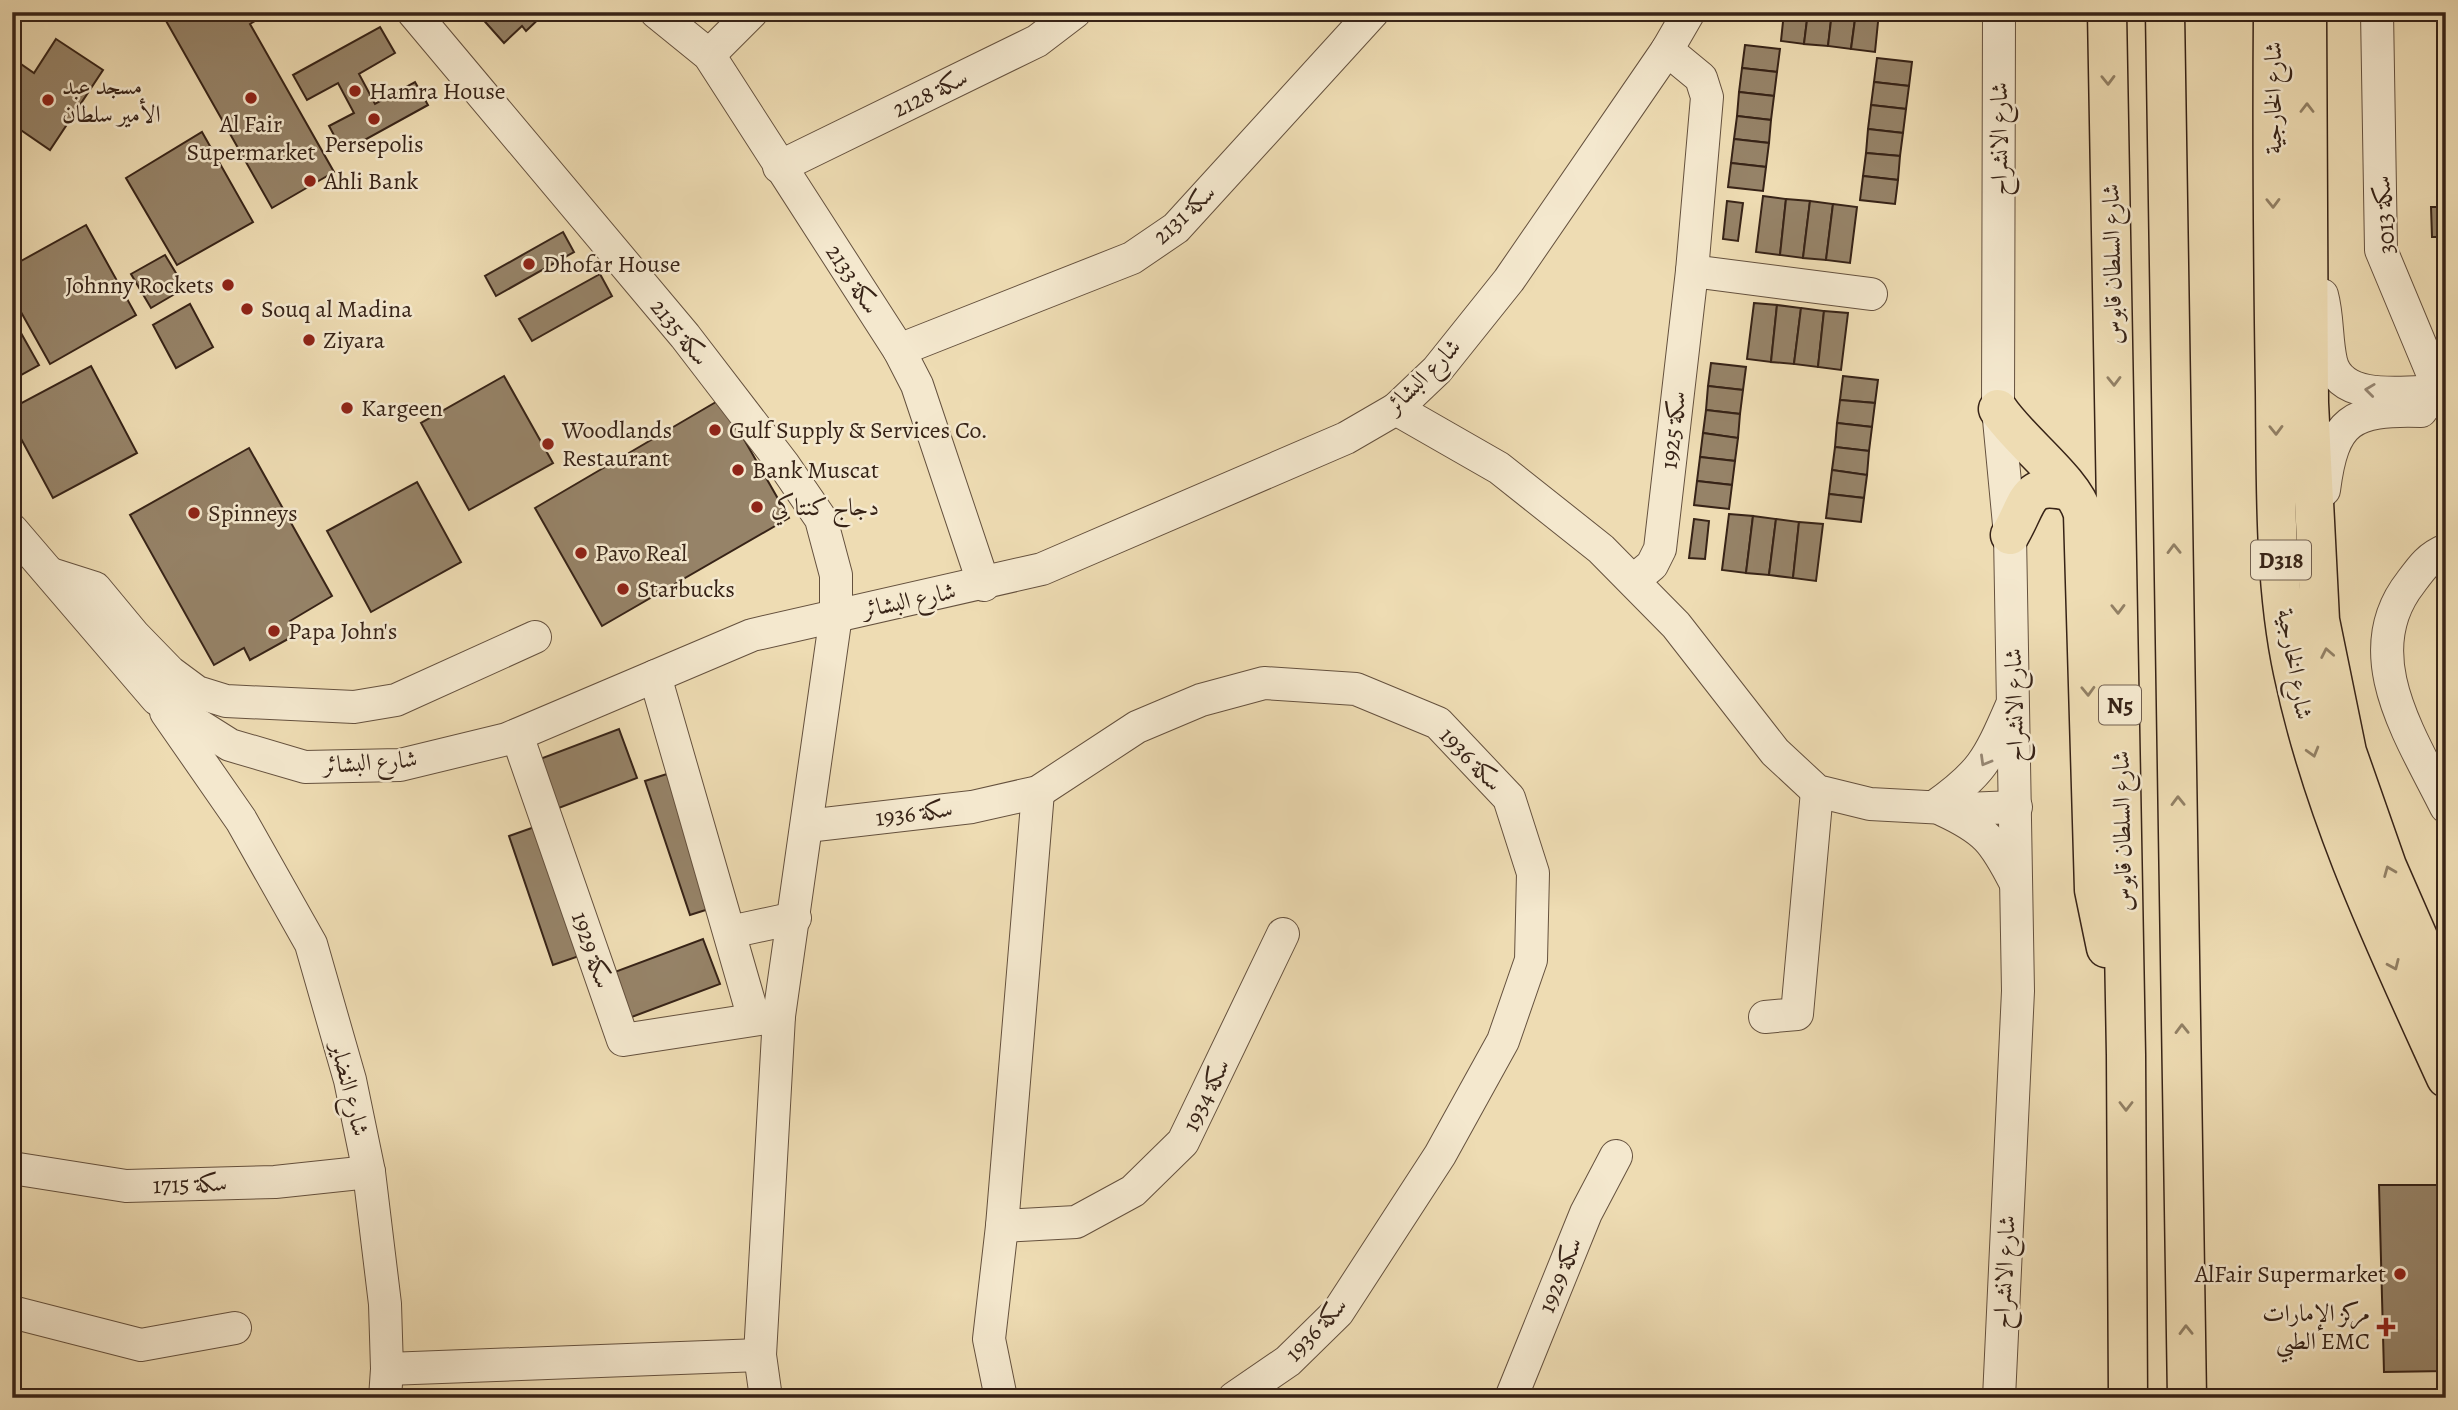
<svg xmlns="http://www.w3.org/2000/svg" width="2458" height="1410" viewBox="0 0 2458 1410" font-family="Alegreya,Amiri,serif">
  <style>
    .building { fill: #968368; stroke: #372317; stroke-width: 2 }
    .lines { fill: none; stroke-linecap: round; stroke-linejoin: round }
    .minor-casing { stroke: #65513e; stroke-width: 34 }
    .major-casing { stroke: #372317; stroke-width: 41 }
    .highway-casing { stroke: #372317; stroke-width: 41 }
    .minor { stroke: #f4e8ce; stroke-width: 32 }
    .major { stroke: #eedcb3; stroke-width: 38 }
    .highway { stroke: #eedcb3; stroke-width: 38 }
    .oneway { stroke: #928065 }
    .oneway2 { stroke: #968672 }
    .poi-dot { fill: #8f2418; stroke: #f4e8ce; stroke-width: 2.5 }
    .labels { text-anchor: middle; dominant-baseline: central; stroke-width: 5; stroke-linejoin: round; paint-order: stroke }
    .shield { fill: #f4e8ce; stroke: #705e4e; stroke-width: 2 }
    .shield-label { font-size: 23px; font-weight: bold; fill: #372317 }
    .poi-label { font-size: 24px; fill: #372317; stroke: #f4e8ce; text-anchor: start }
    .street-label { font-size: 24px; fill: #372317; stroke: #f4e8ce }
  </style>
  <rect width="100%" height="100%" fill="#eedcb3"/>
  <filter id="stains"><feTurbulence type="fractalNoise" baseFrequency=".00286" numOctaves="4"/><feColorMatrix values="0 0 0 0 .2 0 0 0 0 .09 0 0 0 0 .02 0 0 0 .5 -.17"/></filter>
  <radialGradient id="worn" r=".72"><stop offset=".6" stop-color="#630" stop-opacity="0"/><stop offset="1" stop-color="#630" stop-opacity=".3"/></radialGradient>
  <g class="building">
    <polygon points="161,12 270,12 250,24 334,172 272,208"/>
    <polygon points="467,12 482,12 473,20"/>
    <polygon points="482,12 546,12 526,31 522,26 504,43 479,15"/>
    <polygon points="1784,12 1808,12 1804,44 1781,41"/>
    <polygon points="1808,12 1832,12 1828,46 1804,44"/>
    <polygon points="1832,12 1856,12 1851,49 1828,46"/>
    <polygon points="1856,12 1879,12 1875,52 1851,49"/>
    <polygon points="380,27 395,53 359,74 375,104 415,82 428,105 343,152 329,126 354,113 338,83 307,100 293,75"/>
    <polygon points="56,39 103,70 50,150 12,124 12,65 15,60 34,73"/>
    <polygon points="1745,45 1780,49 1777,72 1742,68"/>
    <polygon points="1877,58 1912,62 1909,86 1874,82"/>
    <polygon points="1742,68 1777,72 1774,96 1739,92"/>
    <polygon points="1874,82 1909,86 1906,109 1871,105"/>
    <polygon points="2438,87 2446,87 2446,117 2439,117"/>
    <polygon points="1739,92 1774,96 1771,120 1737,116"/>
    <polygon points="1871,105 1906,109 1903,133 1868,129"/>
    <polygon points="1737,116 1771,120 1769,143 1734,139"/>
    <polygon points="2441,128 2446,128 2446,158 2442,158"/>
    <polygon points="1868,129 1903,133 1900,156 1866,153"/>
    <polygon points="202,132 253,222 177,265 126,178"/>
    <polygon points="1734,139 1769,143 1766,167 1731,163"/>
    <polygon points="1866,153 1900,156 1898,180 1863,176"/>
    <polygon points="1731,163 1766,167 1763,191 1728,187"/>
    <polygon points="2441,166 2446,166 2446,196 2442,196"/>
    <polygon points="1863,176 1898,180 1895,204 1860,200"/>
    <polygon points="1763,196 1786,199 1780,255 1756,252"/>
    <polygon points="1786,199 1810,201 1803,258 1780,255"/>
    <polygon points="1727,201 1743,203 1738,241 1723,239"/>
    <polygon points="1810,201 1833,204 1826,260 1803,258"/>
    <polygon points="1833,204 1857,207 1850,263 1826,260"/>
    <polygon points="2431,207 2446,207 2446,237 2432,237"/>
    <polygon points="86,225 136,315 50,364 12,296 12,266"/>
    <polygon points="563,232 574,252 496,296 485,276"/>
    <polygon points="165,255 185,288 151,308 131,274"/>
    <polygon points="600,274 612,296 532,341 519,319"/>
    <polygon points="1754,303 1777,305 1771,362 1747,359"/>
    <polygon points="190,304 213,347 176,368 153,325"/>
    <polygon points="1777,305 1801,308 1794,364 1771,362"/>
    <polygon points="1801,308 1824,311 1818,367 1794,364"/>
    <polygon points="1824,311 1848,313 1841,370 1818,367"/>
    <polygon points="12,317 39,365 12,380"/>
    <polygon points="1711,363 1746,367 1743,390 1708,386"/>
    <polygon points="91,366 137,453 53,498 12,422 12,408"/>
    <polygon points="504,376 553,463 469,510 421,423"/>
    <polygon points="1843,376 1878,380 1875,403 1840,400"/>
    <polygon points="1708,386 1743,390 1740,414 1706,410"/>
    <polygon points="721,399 789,518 602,626 535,508"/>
    <polygon points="1840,400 1875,403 1872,427 1837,423"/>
    <polygon points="1706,410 1740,414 1738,438 1703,433"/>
    <polygon points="1837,423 1872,427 1869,451 1835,447"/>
    <polygon points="1703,433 1738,438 1735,461 1700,457"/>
    <polygon points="1835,447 1869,451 1867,475 1832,470"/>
    <polygon points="249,448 332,596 290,621 297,634 250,660 244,648 214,665 130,515"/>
    <polygon points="1700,457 1735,461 1732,485 1697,481"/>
    <polygon points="1832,470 1867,475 1864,498 1829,494"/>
    <polygon points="1697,481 1732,485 1729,509 1694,505"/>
    <polygon points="417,482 461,562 371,612 327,531"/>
    <polygon points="1829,494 1864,498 1861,522 1826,518"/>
    <polygon points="1729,514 1753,516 1746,573 1722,570"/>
    <polygon points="1753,516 1776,519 1769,575 1746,573"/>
    <polygon points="1694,519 1709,521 1705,559 1689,558"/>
    <polygon points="1776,519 1799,522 1793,578 1769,575"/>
    <polygon points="1799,522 1823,524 1816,581 1793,578"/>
    <polygon points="2446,635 2446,653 2439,638"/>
    <polygon points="619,729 637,778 551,811 532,762"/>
    <polygon points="670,773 715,907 690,915 645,781"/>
    <polygon points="543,824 588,953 553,965 509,836"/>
    <polygon points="703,939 720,984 629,1018 612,973"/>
    <polygon points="2379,1185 2446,1185 2446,1371 2384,1372"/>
  </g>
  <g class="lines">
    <defs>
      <g id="minor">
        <polyline points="413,12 685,336 784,465 821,519 836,575 836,615 779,1016 760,1355 766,1398"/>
        <polyline points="656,12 709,55 899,350 917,385 984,585"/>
        <polyline points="2377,12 2381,250 2446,406"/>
        <polyline points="709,55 752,12"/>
        <polyline points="779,167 1037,41 1075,12"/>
        <polyline points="1692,271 1871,294"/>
        <path d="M2322,295c6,22 4,44 9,66 9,42 75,31 107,30"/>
        <polyline points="899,350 1132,258 1176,228 1373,12"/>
        <polyline points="1396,409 1499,468 1601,549 1676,625 1775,752 1817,791 1870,804 1964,809 2016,807"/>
        <path d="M2324,490c9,-70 27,-81 97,-79"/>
        <polyline points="12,530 157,699 230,745 305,767 400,765 507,739 752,635 1042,569 1346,438 1396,409 1437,370 1509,280 1667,50 1689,12"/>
        <path d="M2446,550c-17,7 -24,17 -35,32 -57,72 1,156 35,225"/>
        <polyline points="51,574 95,588 134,635 170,672 197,692 226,701 354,707 396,700 535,637"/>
        <polyline points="1634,580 1652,565 1660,549 1692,271 1707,97 1701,78 1667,50"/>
        <polyline points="655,676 754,1019"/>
        <polyline points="166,712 241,820 311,944 350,1080 369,1172 385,1304 387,1369 385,1398"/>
        <polyline points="517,735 623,1040 779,1016"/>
        <path d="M1934,807c47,-33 54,-47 77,-100"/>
        <path d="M1943,810c43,20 51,31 72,72"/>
        <polyline points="807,826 972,807 1038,792 1137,727 1201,700 1264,683 1356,689 1438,723 1509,798 1533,873 1531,960 1503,1041 1440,1155 1338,1312 1288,1361 1234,1398"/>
        <polyline points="730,932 795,918"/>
        <polyline points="1765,1017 1797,1014 1817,791"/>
        <polyline points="12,1168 126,1186 275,1182 369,1172"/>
        <polyline points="1002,1226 1076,1222 1133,1191 1183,1142 1283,934"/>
        <polyline points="12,1312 141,1345 235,1328"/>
        <polyline points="387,1369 760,1355"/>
        <polyline points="1001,1398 989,1339 1002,1226 1038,792"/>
        <polyline points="1511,1398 1586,1213 1616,1156"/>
        <polyline points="1999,1398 2018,991 2010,535 1998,409 1999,12"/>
      </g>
      <g id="major">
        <path d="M2273,12c-1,127 0,254 2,380 1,90 -1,192 18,280 30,143 93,274 153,406"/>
        <polyline points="2307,12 2309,403 2320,620 2347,752 2387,866 2446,1001"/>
      </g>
      <g id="highway">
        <polyline points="2107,12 2126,1055 2128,1398"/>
        <polyline points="2165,12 2187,1398"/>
        <path d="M1998,409c21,32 76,72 85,105l11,376 12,58"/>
        <path d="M2010,535c20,-34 15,-55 61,-43"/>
      </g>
    </defs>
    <use href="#minor" class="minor-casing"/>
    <use href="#major" class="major-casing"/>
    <use href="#highway" class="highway-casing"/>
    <use href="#minor" class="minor"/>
    <use href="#major" class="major"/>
    <use href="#highway" class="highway"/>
  </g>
  <defs><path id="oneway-chevron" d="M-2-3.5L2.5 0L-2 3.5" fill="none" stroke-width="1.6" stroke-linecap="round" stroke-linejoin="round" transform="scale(1.75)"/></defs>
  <g class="oneway">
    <use href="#oneway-chevron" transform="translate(2108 80) rotate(89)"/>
    <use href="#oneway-chevron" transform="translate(2307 108) rotate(-90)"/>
    <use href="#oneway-chevron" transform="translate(2273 203) rotate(89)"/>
    <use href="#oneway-chevron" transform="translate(2114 381) rotate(89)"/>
    <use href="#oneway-chevron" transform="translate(2276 430) rotate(89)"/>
    <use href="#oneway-chevron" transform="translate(2174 549) rotate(-91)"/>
    <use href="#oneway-chevron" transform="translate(2118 609) rotate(89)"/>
    <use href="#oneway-chevron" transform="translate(2327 653) rotate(-101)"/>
    <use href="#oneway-chevron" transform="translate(2088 691) rotate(88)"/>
    <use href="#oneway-chevron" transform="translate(2313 752) rotate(74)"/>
    <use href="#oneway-chevron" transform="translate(2178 801) rotate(-91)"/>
    <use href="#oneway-chevron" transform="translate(2389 871) rotate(-112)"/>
    <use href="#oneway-chevron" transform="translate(2394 965) rotate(66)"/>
    <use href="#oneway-chevron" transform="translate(2182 1029) rotate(-91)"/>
    <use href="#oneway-chevron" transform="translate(2126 1106) rotate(90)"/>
    <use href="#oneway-chevron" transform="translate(2186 1330) rotate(-91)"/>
  </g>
  <g class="oneway2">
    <use href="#oneway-chevron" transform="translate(2370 390) rotate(-173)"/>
    <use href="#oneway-chevron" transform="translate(1985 761) rotate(120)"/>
  </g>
  <g class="poi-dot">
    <circle cx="355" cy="91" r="7"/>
    <circle cx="251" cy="98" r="7"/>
    <circle cx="48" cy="100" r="7"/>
    <circle cx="374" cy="119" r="7"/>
    <circle cx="310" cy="181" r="7"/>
    <circle cx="529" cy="264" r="7"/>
    <circle cx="228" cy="285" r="7"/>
    <circle cx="247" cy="309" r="7"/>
    <circle cx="309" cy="340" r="7"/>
    <circle cx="347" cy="408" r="7"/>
    <circle cx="715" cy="430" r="7"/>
    <circle cx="548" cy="444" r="7"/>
    <circle cx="738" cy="470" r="7"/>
    <circle cx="757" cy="507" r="7"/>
    <circle cx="194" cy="513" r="7"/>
    <circle cx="581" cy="553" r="7"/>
    <circle cx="623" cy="589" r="7"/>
    <circle cx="274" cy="631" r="7"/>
    <circle cx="2400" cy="1274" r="7"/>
    <path d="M2382.5 1316.5h7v7h7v7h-7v7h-7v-7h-7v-7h7z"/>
  </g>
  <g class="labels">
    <g class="shield">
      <rect x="2251" y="540.5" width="60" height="39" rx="5"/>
      <rect x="2099" y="685.5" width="42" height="39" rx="5"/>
    </g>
    <g class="shield-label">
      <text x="2281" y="560">D318</text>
      <text x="2120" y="705">N5</text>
    </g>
    <g class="poi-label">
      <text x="62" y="86">مسجد عبد<tspan x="62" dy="28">الأمير سلطان</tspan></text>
      <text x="369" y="91">Hamra House</text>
      <text x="251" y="124" text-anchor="middle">Al Fair<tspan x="251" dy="28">Supermarket</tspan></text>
      <text x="374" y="144" text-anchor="middle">Persepolis</text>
      <text x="324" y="181">Ahli Bank</text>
      <text x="543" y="264">Dhofar House</text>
      <text x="214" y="285" text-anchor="end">Johnny Rockets</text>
      <text x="261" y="309">Souq al Madina</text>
      <text x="323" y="340">Ziyara</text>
      <text x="361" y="408">Kargeen</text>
      <text x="562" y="430">Woodlands<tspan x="562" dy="28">Restaurant</tspan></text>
      <text x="729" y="430">Gulf Supply &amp; Services Co.</text>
      <text x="752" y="470">Bank Muscat</text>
      <text x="771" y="507">دجاج كنتاكي</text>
      <text x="208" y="513">Spinneys</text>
      <text x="595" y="553">Pavo Real</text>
      <text x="637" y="589">Starbucks</text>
      <text x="288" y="631">Papa John's</text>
      <text x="2386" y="1274" text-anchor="end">AlFair Supermarket</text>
      <text x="2370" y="1313" text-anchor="end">مركز الإمارات<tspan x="2370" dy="28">الطبي EMC</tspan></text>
    </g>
    <g class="street-label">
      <text transform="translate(930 93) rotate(-26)">سكة 2128</text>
      <text transform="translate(2273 98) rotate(-90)">شارع الخارجية</text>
      <text transform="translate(1999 139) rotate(-90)">شارع الانشراح</text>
      <text transform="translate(1184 214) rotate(-43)">سكة 2131</text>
      <text transform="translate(2384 215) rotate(-94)">سكة 3013</text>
      <text transform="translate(2112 264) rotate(-91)">شارع السلطان قابوس</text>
      <text transform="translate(853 279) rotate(57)">سكة 2133</text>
      <text transform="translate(680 332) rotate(51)">سكة 2135</text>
      <text transform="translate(1423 376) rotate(-45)">شارع البشائر</text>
      <text transform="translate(1673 430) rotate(-83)">سكة 1925</text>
      <text transform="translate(909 600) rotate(-12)">شارع البشائر</text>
      <text transform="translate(2295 664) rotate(80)">شارع الخارجية</text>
      <text transform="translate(2014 705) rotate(-91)">شارع الانشراح</text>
      <text transform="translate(1471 759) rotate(46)">سكة 1936</text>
      <text transform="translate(370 762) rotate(-4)">شارع البشائر</text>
      <text transform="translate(914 813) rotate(-7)">سكة 1936</text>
      <text transform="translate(2122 831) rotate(-91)">شارع السلطان قابوس</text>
      <text transform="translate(592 950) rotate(71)">سكة 1929</text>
      <text transform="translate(350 1089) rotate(76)">شارع النضاير</text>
      <text transform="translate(1206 1095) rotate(-64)">سكة 1934</text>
      <text transform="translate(190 1184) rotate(-2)">سكة 1715</text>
      <text transform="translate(2004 1272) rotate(-87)">شارع الانشراح</text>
      <text transform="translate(1560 1275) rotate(-68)">سكة 1929</text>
      <text transform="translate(1316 1329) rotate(-47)">سكة 1936</text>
    </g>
  </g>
  <rect width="2458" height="1410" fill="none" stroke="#eedcb3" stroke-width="42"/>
  <rect x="14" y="14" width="2430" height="1382" fill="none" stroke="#372317" stroke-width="3.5"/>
  <rect x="21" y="21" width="2416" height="1368" fill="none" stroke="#372317" stroke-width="2"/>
  <rect width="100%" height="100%" filter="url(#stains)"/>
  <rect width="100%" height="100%" fill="url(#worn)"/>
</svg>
